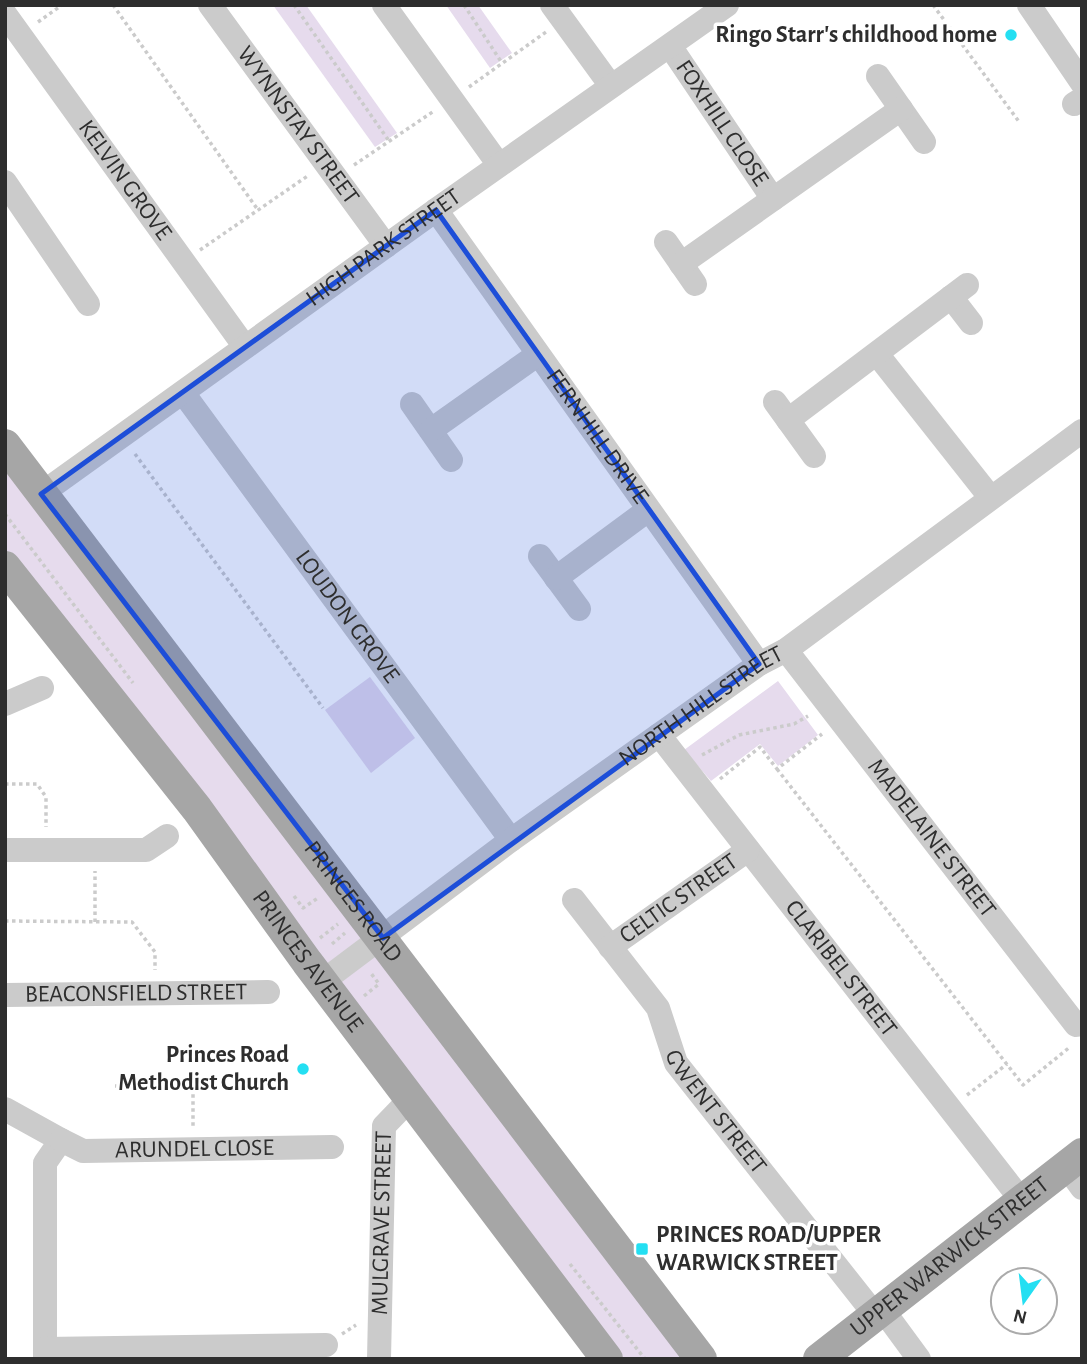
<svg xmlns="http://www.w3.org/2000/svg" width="1087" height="1364" viewBox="0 0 1087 1364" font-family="'Alegreya Sans',sans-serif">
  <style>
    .green { fill: #e6dbed }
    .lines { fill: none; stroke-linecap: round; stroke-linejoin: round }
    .path { stroke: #cbcbcb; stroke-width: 3.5; stroke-dasharray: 3.5 3.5; stroke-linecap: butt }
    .minor { stroke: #cbcbcb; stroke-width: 24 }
    .major { stroke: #a6a6a6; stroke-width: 32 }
    .marked { fill: #1d4ed8; fill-opacity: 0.2; stroke: #1d4ed8; stroke-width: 5; stroke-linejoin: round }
    .poi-dot { fill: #24dff2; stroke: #fff; stroke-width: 2.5 }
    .labels { text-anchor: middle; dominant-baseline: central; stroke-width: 7; stroke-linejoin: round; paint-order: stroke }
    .poi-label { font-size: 24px; font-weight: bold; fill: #2e2e2e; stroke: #fff; text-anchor: end }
    .street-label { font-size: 24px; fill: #2e2e2e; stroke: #fff }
  </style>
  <rect width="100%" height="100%" fill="#fff"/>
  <g class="green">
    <polygon points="273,5 306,5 397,133 375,147"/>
    <polygon points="446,5 478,5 512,53 490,68"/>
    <polygon points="5,445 701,1359 607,1359 5,567"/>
    <polygon points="370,677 415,738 371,773 325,710"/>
    <polygon points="778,681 818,735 778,766 760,744 711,781 684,750"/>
  </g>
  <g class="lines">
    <g class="path">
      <polyline points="113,5 258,210"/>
      <polyline points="294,5 389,141"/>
      <polyline points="464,5 502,63"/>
      <polyline points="933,5 1020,123"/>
      <polyline points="38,22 62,5"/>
      <polyline points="469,87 546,32"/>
      <polyline points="354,165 434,111"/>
      <polyline points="200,250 309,175"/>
      <polyline points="135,454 323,708"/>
      <polyline points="5,514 133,683"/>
      <polyline points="702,755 739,735 794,724 808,716"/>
      <polyline points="777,769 1023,1085 1070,1047"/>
      <polyline points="720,779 760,747 777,769 822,734"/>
      <polyline points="5,784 37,784 46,797 46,827"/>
      <polyline points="294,896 303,908 318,898"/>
      <polyline points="5,921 132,922 155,952 155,970"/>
      <polyline points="95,922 95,871"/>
      <polyline points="320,938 338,924"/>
      <polyline points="332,944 345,933"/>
      <polyline points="364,996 379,984 370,972"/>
      <polyline points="115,1086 188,1085 193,1091 193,1128"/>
      <polyline points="967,1095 1007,1064"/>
      <polyline points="570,1264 645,1359"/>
      <polyline points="342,1334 356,1325"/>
    </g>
    <g class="minor">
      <path id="s1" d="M210,5l176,241"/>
      <polyline points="384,5 499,165"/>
      <polyline points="552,5 611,86"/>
      <polyline points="1029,5 1082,83"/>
      <path id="s2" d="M5,14l240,333"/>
      <path id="s3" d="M670,46l103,153"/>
      <polyline points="878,76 924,142"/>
      <polyline points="1074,104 1082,99"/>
      <polyline points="5,182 88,304"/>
      <path id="s4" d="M436,210l323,454"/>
      <polyline points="666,242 695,284"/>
      <polyline points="681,264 901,109"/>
      <polyline points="951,297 971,323"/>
      <polyline points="877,354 990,497"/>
      <path id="s5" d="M184,394l327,446"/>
      <polyline points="775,402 814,456"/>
      <polyline points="412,404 451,460"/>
      <polyline points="788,420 967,285"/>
      <polyline points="431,430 537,355"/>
      <path id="s6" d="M41,494l395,-284 291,-205"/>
      <polyline points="540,556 579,609"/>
      <polyline points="556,578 648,510"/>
      <path id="s7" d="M786,650l290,375"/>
      <polyline points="5,704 42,688"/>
      <path id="s8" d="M659,735l363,466"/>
      <polyline points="5,850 146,850 167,836"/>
      <path id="s9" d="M574,900l84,108 18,55 200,253"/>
      <path id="s10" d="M610,947l138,-97"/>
      <path id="s11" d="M322,982l189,-142 248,-176 27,-14 296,-219"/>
      <path id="s12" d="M5,995l263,-3"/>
      <polyline points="5,1109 61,1140 45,1163 45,1359"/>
      <path id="s13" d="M61,1140l22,11 249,-4"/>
      <polyline points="1066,1166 1082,1188"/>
      <polyline points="883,1310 919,1359"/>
      <polyline points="45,1349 326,1345"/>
      <path id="s14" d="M379,1359l5,-233 27,-28"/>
    </g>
    <g class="major">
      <path id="s15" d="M5,445l696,914"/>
      <path id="s16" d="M5,567l192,242 110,153 300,397"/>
      <path id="s17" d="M819,1359l263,-205"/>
    </g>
  </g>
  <path class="marked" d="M436,210l323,454 -376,274 -342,-444z"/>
  <g class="poi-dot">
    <circle cx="1011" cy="35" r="7"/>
    <circle cx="303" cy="1069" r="7"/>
    <rect x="635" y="1242" width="14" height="14" rx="3.5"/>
  </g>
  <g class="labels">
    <g class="poi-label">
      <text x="997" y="35">Ringo Starr's childhood home</text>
      <text x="289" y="1055">Princes Road<tspan x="289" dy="28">Methodist Church</tspan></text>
      <text x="656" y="1235" text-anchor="start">PRINCES ROAD/UPPER<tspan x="656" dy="28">WARWICK STREET</tspan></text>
    </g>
    <g class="street-label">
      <text stroke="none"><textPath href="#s3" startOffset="93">FOXHILL CLOSE</textPath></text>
      <text stroke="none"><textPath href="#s1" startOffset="149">WYNNSTAY STREET</textPath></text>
      <text stroke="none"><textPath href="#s2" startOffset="205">KELVIN GROVE</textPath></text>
      <text stroke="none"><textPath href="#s6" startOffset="422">HIGH PARK STREET</textPath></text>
      <text stroke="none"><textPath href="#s4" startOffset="278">FERNHILL DRIVE</textPath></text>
      <text stroke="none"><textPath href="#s5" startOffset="276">LOUDON GROVE</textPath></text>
      <text stroke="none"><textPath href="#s11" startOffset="469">NORTH HILL STREET</textPath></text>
      <text stroke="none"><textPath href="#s7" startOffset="238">MADELAINE STREET</textPath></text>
      <text stroke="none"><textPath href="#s10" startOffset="84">CELTIC STREET</textPath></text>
      <text stroke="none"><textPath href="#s15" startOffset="574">PRINCES ROAD</textPath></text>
      <text stroke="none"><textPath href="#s16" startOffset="497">PRINCES AVENUE</textPath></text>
      <text stroke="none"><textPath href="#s8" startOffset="296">CLARIBEL STREET</textPath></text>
      <text stroke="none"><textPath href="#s12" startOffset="131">BEACONSFIELD STREET</textPath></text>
      <text stroke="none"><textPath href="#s9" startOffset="257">GWENT STREET</textPath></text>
      <text stroke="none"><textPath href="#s13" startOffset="136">ARUNDEL CLOSE</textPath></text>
      <text stroke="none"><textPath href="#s14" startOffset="136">MULGRAVE STREET</textPath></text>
      <text stroke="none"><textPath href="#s17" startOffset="166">UPPER WARWICK STREET</textPath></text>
    </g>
  </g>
  <rect width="1087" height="1364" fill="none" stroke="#2e2e2e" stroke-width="14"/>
  <g transform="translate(1024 1301) rotate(194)"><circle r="33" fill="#ffffff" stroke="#ababab" stroke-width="2"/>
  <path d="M0-5L12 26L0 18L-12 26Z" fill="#24dff2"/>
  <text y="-10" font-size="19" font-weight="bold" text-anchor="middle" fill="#2e2e2e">N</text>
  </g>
</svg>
